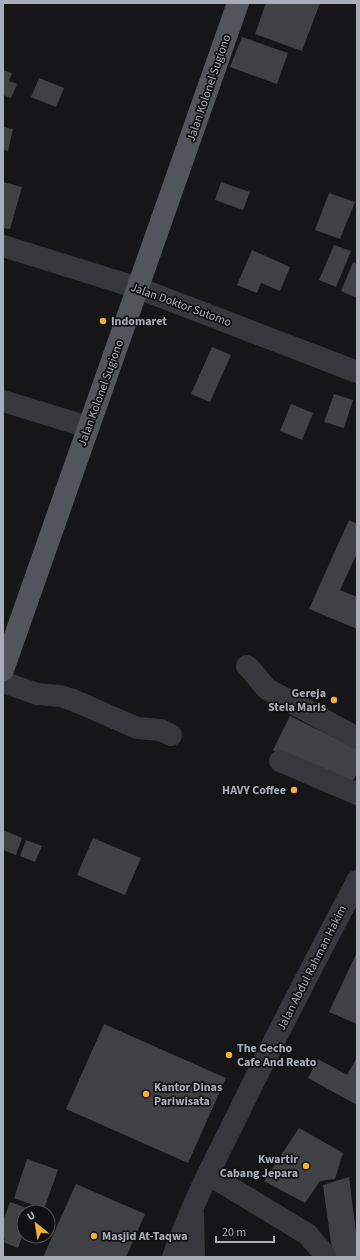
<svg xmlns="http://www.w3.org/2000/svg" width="360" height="1260" viewBox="0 0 360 1260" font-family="'Source Sans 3',sans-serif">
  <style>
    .building { fill: #404145 }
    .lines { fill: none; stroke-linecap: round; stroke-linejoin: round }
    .minor { stroke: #37383d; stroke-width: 22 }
    .major { stroke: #53555c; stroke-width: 22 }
    .poi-dot { fill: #f2b134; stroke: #111113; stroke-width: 1.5 }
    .labels { text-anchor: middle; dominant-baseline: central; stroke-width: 3.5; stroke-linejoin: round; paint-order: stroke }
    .street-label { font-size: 12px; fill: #a8adb8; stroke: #111113 }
    .poi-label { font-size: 12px; font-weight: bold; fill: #a8adb8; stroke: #111113; text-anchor: start }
  </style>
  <rect width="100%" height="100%" fill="#161618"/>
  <g class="building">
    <polygon points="266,3 320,3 302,51 255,34"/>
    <polygon points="242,37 288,53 277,84 230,67"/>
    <polygon points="3,70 12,73 9,81 17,84 11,98 3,95"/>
    <polygon points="39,78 64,88 56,107 31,97"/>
    <polygon points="3,127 13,129 8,151 3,150"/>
    <polygon points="3,182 22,187 10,229 3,228"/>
    <polygon points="221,182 250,192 243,210 215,200"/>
    <polygon points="329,193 355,202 340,239 315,230"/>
    <polygon points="334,245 351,251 336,287 319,280"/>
    <polygon points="252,250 290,267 280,291 261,283 257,293 237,285"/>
    <polygon points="353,262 357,264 357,298 341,291"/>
    <polygon points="212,347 231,355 210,402 191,394"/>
    <polygon points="334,394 353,400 344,428 324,422"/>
    <polygon points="291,404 313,413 302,440 280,431"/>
    <polygon points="349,520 357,524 357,553 340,590 357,597 357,629 309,609"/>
    <polygon points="290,716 357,749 357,773 350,787 273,750"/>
    <polygon points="3,830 22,838 16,855 3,850"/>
    <polygon points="93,838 141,858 125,895 77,875"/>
    <polygon points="26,840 42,846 35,862 20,856"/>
    <polygon points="357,952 357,1024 329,1012"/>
    <polygon points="104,1024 226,1078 188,1163 66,1109"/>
    <polygon points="318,1059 347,1075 356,1059 357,1060 357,1105 308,1078"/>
    <polygon points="299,1128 343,1153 335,1179 320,1181 305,1203 264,1181"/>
    <polygon points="27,1159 58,1170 44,1209 14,1198"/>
    <polygon points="349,1177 357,1241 357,1257 333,1257 323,1185"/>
    <polygon points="76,1184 145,1214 126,1257 43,1257"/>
    <polygon points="10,1202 38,1212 24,1212 24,1234 23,1234 18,1248 3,1242 5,1238 3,1238 3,1221"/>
  </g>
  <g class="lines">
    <g class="minor">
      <polyline points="3,246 138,288 357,372"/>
      <polyline points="3,401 88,427"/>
      <path d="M247,666c8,7 13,16 20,23l90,49"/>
      <polyline points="3,682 37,694 60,696 73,700 137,728 161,730 171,735"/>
      <polyline points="280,761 357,794"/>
      <polyline points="208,1174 307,1234 321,1250 325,1257"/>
      <polyline points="193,1214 194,1257"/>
      <path d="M173,1257c17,-49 41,-95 64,-141 38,-79 79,-157 120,-235"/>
    </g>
    <polyline class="major" points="3,670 238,3"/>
  </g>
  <g class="poi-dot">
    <circle cx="103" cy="321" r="4"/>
    <circle cx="334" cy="700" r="4"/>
    <circle cx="294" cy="790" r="4"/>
    <circle cx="229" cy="1055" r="4"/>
    <circle cx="146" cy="1094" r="4"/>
    <circle cx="306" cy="1166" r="4"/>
    <circle cx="94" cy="1236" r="4"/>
  </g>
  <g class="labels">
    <g class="street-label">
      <text transform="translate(209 88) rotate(-71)">Jalan Kolonel Sugiono</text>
      <text transform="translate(181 305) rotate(20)">Jalan Doktor Sutomo</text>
      <text transform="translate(101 393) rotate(-70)">Jalan Kolonel Sugiono</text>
      <text transform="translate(312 968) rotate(-63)">Jalan Abdul Rahman Hakim</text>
    </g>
    <g class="poi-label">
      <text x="111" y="321">Indomaret</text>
      <text x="326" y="693" text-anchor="end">Gereja<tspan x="326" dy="14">Stela Maris</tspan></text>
      <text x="286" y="790" text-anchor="end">HAVY Coffee</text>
      <text x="237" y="1048">The Gecho<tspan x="237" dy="14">Cafe And Reato</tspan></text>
      <text x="154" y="1087">Kantor Dinas<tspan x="154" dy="14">Pariwisata</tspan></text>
      <text x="298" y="1159" text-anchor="end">Kwartir<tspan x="298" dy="14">Cabang Jepara</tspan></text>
      <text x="102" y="1236">Masjid At-Taqwa</text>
    </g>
  </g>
  <rect width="360" height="1260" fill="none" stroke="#a8adb8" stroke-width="8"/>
  <g transform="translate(36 1224) rotate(330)"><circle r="19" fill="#111113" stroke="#4d4f55"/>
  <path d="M0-3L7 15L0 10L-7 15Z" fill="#f2b134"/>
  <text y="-6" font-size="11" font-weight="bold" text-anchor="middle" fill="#a8adb8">U</text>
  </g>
  <path d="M216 1236v6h58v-6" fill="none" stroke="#a8adb8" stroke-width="2"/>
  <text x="222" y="1236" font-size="12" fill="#a8adb8" stroke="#111113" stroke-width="3" paint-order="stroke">20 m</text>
</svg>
